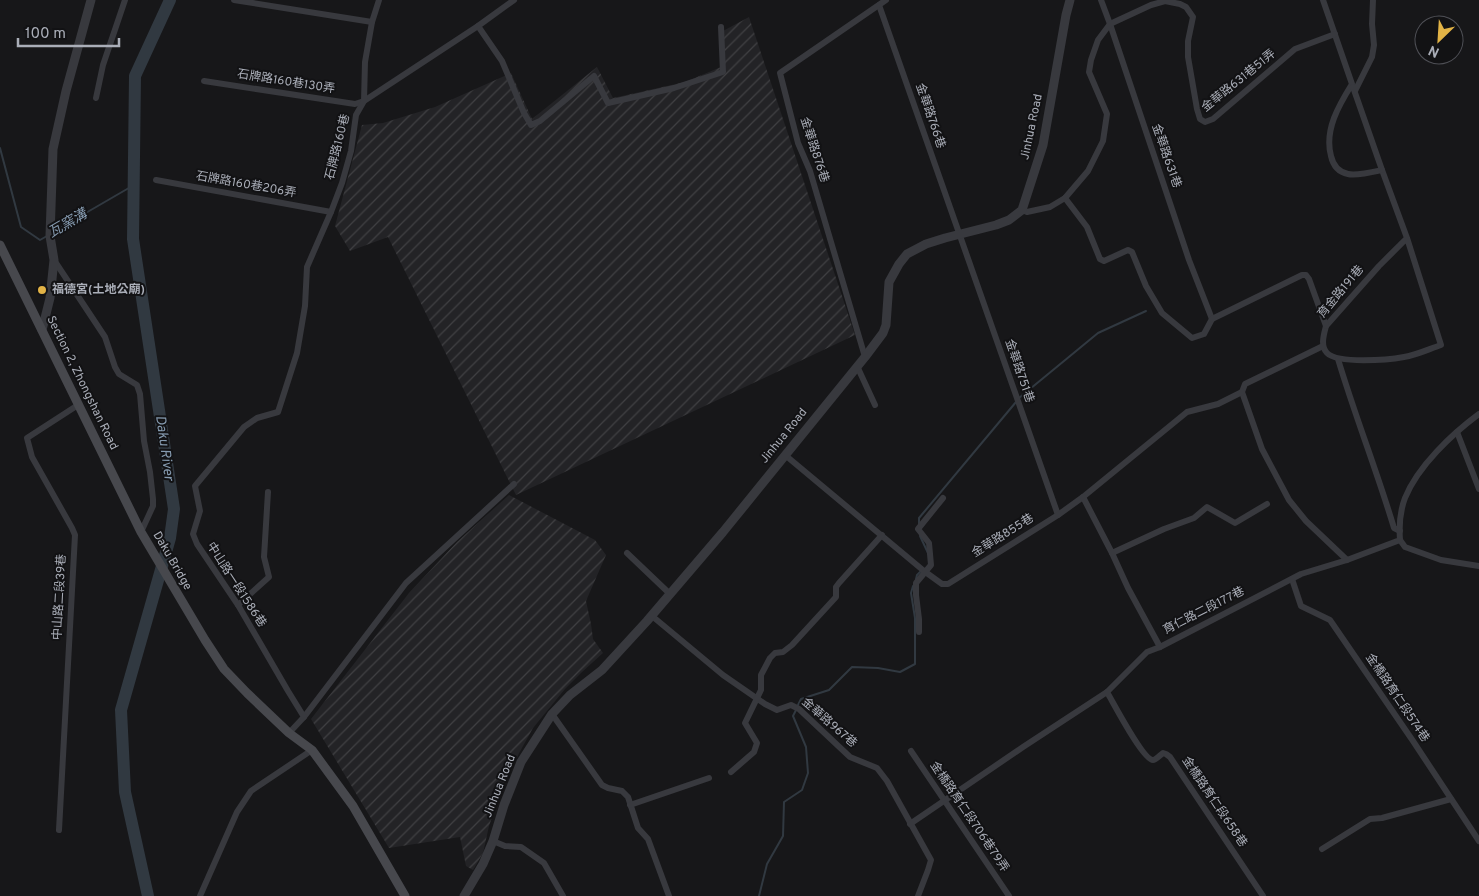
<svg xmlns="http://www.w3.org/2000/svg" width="1479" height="896" viewBox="0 0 1479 896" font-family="Overpass,'Noto Sans TC',sans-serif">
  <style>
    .industrial { fill: url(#industrial-furrows) }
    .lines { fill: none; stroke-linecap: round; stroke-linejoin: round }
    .stream { stroke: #313941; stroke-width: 2 }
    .river { stroke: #313941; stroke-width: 12 }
    .minor { stroke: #38393e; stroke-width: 6 }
    .tertiary { stroke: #38393e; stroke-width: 9 }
    .secondary { stroke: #47484d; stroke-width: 9 }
    .poi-dot { fill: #e2b346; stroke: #121214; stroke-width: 2 }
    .labels { text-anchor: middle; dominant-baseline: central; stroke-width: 4; stroke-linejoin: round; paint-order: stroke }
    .street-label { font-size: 12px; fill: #aaaeb8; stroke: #121214 }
    .poi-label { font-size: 12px; font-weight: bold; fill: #aaaeb8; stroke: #121214; text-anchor: start }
    .water-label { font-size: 14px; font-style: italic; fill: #859aaf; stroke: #121214 }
  </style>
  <defs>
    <pattern id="industrial-furrows" width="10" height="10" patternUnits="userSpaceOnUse" patternTransform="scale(1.25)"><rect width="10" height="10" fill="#232326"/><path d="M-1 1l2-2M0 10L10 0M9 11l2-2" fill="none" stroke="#404043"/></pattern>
  </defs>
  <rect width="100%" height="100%" fill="#171719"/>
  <g class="industrial">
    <polygon points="749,17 855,335 516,495 388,237 350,251 335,226 362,125 383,123 435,107 511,73 532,119 597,67 613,98 685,82 721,67 723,31"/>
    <polygon points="509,495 595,540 606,555 586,601 591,624 593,639 603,653 582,672 565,689 533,728 507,775 489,826 483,853 473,870 466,866 460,837 389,848 311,719 409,593 457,542"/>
  </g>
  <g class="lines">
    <g class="stream">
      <polyline points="0,148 21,227 40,240 47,236"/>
      <polyline points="53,232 134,185"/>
      <polyline points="1019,398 1098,333 1146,311"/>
      <polyline points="919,525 919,518 1016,402"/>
      <polyline points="920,536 928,553"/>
      <polyline points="916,579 917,575 921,571"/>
      <polyline points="798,705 801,699 829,690 852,667 878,668 900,672 915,664 915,618 911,593 913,586"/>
      <polyline points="759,896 767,864 783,836 784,802 802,790 808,773 806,747 793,716 796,710"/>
    </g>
    <polyline class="river" points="148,896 125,792 121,710 170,538 174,509 133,239 135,76 170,0"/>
    <g class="minor">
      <polyline points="234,0 372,22"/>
      <polyline points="1101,0 1110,24 1189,260 1212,319"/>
      <path d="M1323,0l29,84c-13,21 -28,46 -21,72 2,9 7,16 17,18 8,2 25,-2 34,-4l25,68 34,107c-12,4 -24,10 -37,12 -16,3 -66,7 -77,-4 -7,-7 -3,-19 -1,-27l53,-60 28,-28"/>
      <polyline points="879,5 1058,515"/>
      <polyline points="478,26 502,61 524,113 531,125 540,121 594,76 608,103 674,88 723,72 721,27"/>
      <polyline points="204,81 355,104 364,101 478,26 514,0"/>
      <polyline points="1353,87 1382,170"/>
      <polyline points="1355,91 1372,57 1374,45 1372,24 1373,0"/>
      <polyline points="96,98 103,65 125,0"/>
      <polyline points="156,180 331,212"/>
      <polyline points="1065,198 1087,227 1100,259 1104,261 1128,250 1132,252 1146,286 1162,313 1192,338 1204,334 1212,319"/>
      <polyline points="1022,210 1027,212 1050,207 1065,198 1088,171 1103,141 1107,114 1089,72 1091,60 1098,40 1110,24 1151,5 1165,1 1180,4 1186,7 1193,17 1188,41 1188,57 1197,109 1200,119 1205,122 1213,119 1295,49 1335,34"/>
      <polyline points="54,260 105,337 115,367 119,374 137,385 140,394 144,441 150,472 153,499 153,506 141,532"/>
      <polyline points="1212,319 1302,275 1306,275 1309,279 1326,326"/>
      <polyline points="1323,346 1245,384 1242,392 1262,449 1289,500 1306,521 1347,560"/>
      <polyline points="865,357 810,171 798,143 780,73 886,0"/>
      <path d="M1338,359c17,57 39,112 56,169l6,3"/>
      <polyline points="857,366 875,405"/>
      <polyline points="1457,432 1479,489"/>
      <polyline points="785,455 924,571 942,584 948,584 1058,515 1083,497 1187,412 1218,404 1242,392"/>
      <polyline points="1083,497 1112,553"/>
      <polyline points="1400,540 1405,547 1441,560 1479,566"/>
      <polyline points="627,553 670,594"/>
      <polyline points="1292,579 1301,606 1330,620 1413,741 1479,841"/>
      <polyline points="238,605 269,577 264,557 268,492"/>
      <polyline points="652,616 723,675 765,704 777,710 791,705 799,709 850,757 877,768 887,781 931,860 928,870 918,896"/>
      <polyline points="919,632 919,619 916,595 916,583 931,565 929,543 918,529 943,498"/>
      <polyline points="1160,647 1128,588 1112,553 1164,529 1194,518 1207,507 1235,523 1267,504"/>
      <path d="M1107,692c6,10 36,68 46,68 3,0 7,-5 10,-7l3,1 4,3 93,139"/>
      <polyline points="552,714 602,785 608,788 622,791 628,797 638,828 648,839 669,896"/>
      <polyline points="304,717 406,583 514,484"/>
      <polyline points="289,733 304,717 288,691 238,605 197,544 193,534 200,511 195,486 244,427 257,418 278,412 297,353 305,306 307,267 331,212 342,183 351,151 356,115 364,101 365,62 372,22 379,0"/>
      <polyline points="911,751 1009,896"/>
      <polyline points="731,772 754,752 757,743 745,723 761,690 761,675 770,658 775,653 783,652 792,645 836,597 836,587 839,583 882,535"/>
      <polyline points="630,805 709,778"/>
      <path d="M910,824l113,-77 84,-55 40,-40 13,-5 141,-73 46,-14 53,-20c-1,-14 0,-29 5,-42 13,-32 47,-64 74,-84"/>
      <polyline points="59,830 75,535 72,528 32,457 27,438 78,405"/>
      <polyline points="493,841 505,846 521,847 544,863 563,896"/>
      <polyline points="1322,849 1370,819 1382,818 1451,799"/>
      <polyline points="200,896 237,812 251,791 312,750"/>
    </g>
    <g class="tertiary">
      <polyline points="42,330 50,298 54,260 50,236 53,149 66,91 91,0"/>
      <polyline points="464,896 483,864 493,841 504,805 521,762 552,714 570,695 602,670 647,621 723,532 865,357 883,333 886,325 889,282 899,264 907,254 926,244 945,238 996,225 1009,220 1022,210 1043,145 1066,15 1070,0"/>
    </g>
    <polyline class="secondary" points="0,245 141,532 205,640 224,669 247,693 289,733 312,750 353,806 405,896"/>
  </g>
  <circle class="poi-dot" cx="42" cy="290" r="5"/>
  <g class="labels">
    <g class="street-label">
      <text transform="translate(1239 81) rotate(-39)">金華路631巷51弄</text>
      <text transform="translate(286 82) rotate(9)">石牌路160巷130弄</text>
      <text transform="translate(930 116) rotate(71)">金華路766巷</text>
      <text transform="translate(1032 127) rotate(-78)">Jinhua Road</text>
      <text transform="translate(338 147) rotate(-76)">石牌路160巷</text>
      <text transform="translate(814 150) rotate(72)">金華路876巷</text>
      <text transform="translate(1166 156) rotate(71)">金華路631巷</text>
      <text transform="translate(246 185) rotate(10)">石牌路160巷206弄</text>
      <text transform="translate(1341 292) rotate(-50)">育金路191巷</text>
      <text transform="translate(1019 371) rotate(71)">金華路751巷</text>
      <text transform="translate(82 383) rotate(64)">Section 2, Zhongshan Road</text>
      <text transform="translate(784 436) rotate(-51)">Jinhua Road</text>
      <text transform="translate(1003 536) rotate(-32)">金華路855巷</text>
      <text transform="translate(172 561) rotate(60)">Daku Bridge</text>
      <text transform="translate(236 585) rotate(57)">中山路一段1586巷</text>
      <text transform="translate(60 597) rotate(-87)">中山路二段39巷</text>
      <text transform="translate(1204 611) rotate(-27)">育仁路二段177巷</text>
      <text transform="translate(1397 698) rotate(56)">金橋路育仁段574巷</text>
      <text transform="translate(829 723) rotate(41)">金華路967巷</text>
      <text transform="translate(500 786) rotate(-68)">Jinhua Road</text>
      <text transform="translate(1214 802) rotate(56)">金橋路育仁段658巷</text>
      <text transform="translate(969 817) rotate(56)">金橋路育仁段706巷79弄</text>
    </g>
    <g class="poi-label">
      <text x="52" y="290">福德宮(土地公廟)</text>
    </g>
    <g class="water-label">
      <text transform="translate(68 224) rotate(-30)">瓦窯溝</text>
      <text transform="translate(164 448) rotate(82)">Daku River</text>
    </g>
  </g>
  <g transform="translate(1439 40) rotate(205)"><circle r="24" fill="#121214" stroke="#4f5056"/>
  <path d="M0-4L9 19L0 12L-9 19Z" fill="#e2b346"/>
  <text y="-8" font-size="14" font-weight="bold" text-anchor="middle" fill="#aaaeb8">N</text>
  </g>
  <path d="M18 38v8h101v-8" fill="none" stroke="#aaaeb8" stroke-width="2.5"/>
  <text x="25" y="38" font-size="15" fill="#aaaeb8" stroke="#121214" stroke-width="4" paint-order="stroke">100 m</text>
</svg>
